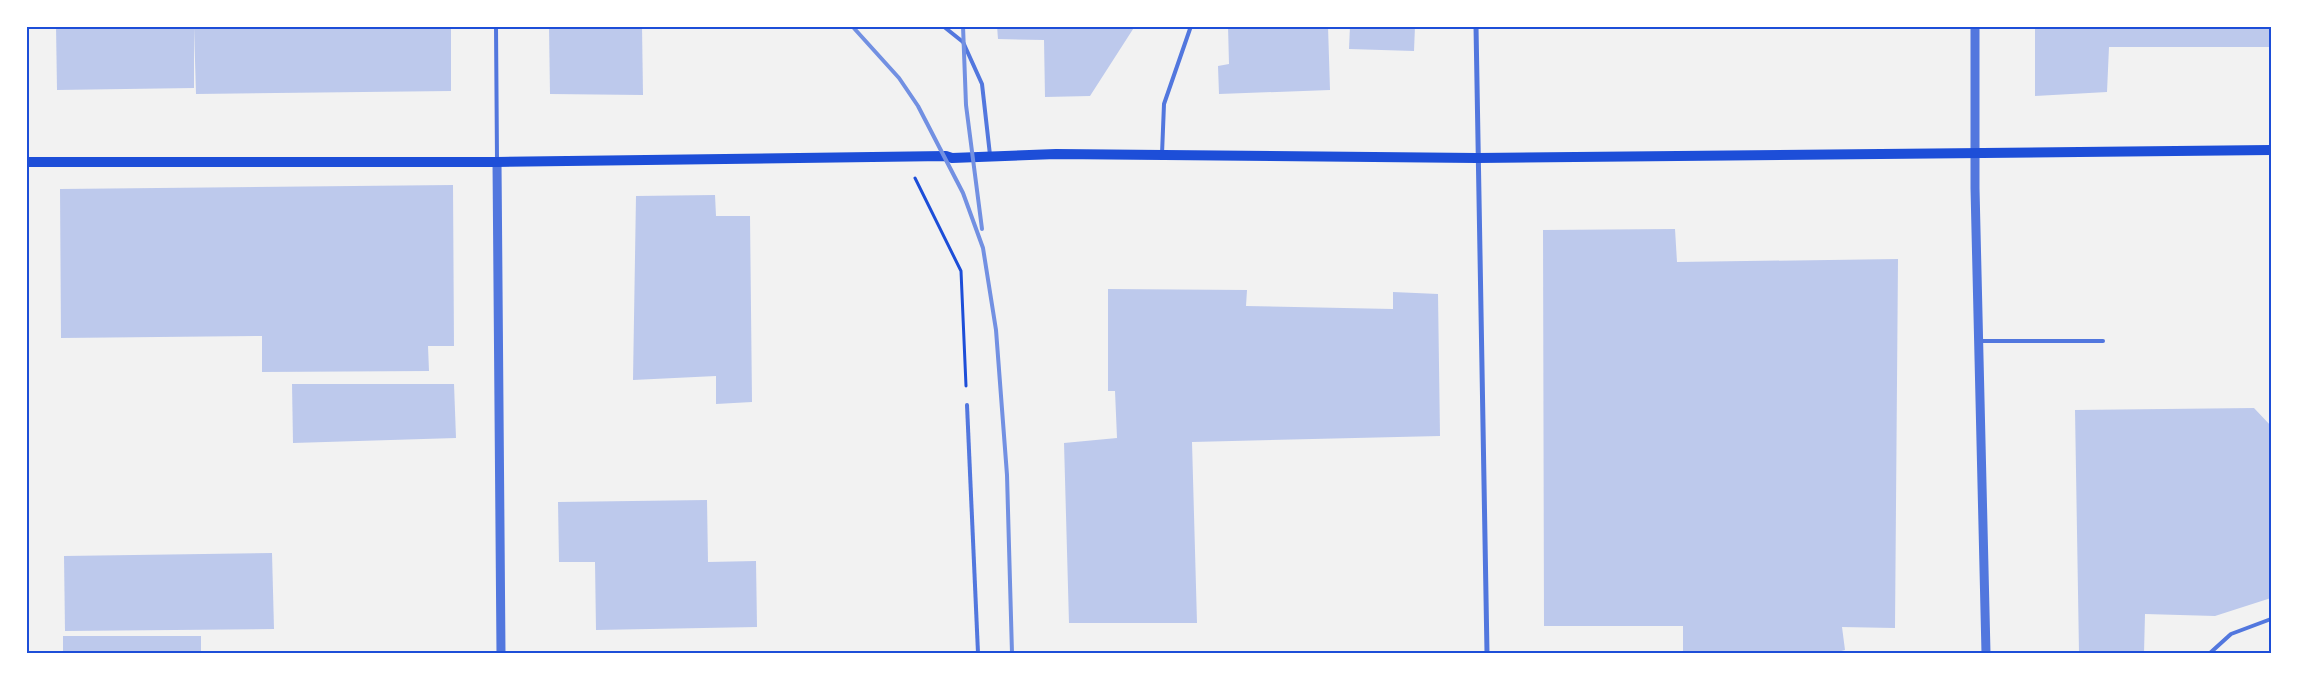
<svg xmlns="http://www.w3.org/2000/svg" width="2297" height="679" viewBox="0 0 2297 679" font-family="'Noto Sans',sans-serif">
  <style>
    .building { fill: #bdc9ec }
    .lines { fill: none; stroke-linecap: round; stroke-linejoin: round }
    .path { stroke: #1d4ed8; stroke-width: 3 }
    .service { stroke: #5277de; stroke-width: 4 }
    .minor { stroke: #5277de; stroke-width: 5 }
    .tertiary { stroke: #5277de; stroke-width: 9 }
    .secondary { stroke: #1d4ed8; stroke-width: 10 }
    .rail { stroke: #7290e2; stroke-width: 4 }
    .neatline { fill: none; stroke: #1d4ed8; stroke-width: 2 }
  </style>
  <rect width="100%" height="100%" fill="#f2f2f2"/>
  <g class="building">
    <polygon points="56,26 194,26 194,88 57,90"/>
    <polygon points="194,26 451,26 451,91 196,94"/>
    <polygon points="549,26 642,26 643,95 550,94"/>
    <polygon points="997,26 1135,26 1090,96 1045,97 1044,40 998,39"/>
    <polygon points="1228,26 1328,26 1330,90 1219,94 1218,66 1229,64"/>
    <polygon points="1350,26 1415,26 1414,51 1349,49"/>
    <polygon points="2035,26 2271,26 2271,47 2109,47 2107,92 2035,96"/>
    <polygon points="453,185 454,346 428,346 429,371 262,372 262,336 61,338 60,189"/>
    <polygon points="715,195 716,216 750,216 752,402 716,404 716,376 633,380 636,196"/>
    <polygon points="1675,229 1677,262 1898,259 1895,628 1842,627 1845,650 1834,653 1683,653 1683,626 1544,626 1543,230"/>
    <polygon points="1108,289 1247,290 1246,306 1393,309 1393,292 1438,294 1440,436 1192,442 1197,623 1069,623 1064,443 1117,438 1115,391 1108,391"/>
    <polygon points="292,384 454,384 456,438 293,443"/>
    <polygon points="2254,408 2271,426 2271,598 2215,616 2145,614 2144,653 2079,653 2075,410"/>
    <polygon points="707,500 708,562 756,561 757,627 596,630 595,562 559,562 558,502"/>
    <polygon points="272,553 274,629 65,631 64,556"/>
    <rect x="63" y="636" width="138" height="17"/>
  </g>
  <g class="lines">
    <polyline class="path" points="915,178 961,271 966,386"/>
    <g class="service">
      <polyline points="496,26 497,160"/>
      <polyline points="943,26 963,42 982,84 990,155"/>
      <polyline points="1162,154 1164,104 1191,26"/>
      <polyline points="1980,341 2103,341"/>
      <polyline points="967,405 978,653"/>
      <polyline points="2210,653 2231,634 2271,619"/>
    </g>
    <polyline class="minor" points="1476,26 1487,653"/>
    <g class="tertiary">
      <polyline points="1975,26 1975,188 1986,653"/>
      <polyline points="497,162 501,653"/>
    </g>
    <polyline class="secondary" points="26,162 497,162 946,156 952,158 1056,154 1477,158 2271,150"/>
    <g class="rail">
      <polyline points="852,26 899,78 918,106 963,193 983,248 996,330 1007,475 1012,653"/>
      <polyline points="963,26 966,105 982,229"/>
    </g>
  </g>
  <rect width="2297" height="679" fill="none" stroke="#ffffff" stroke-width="55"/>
  <rect x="28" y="28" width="2242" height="624" class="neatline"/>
</svg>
